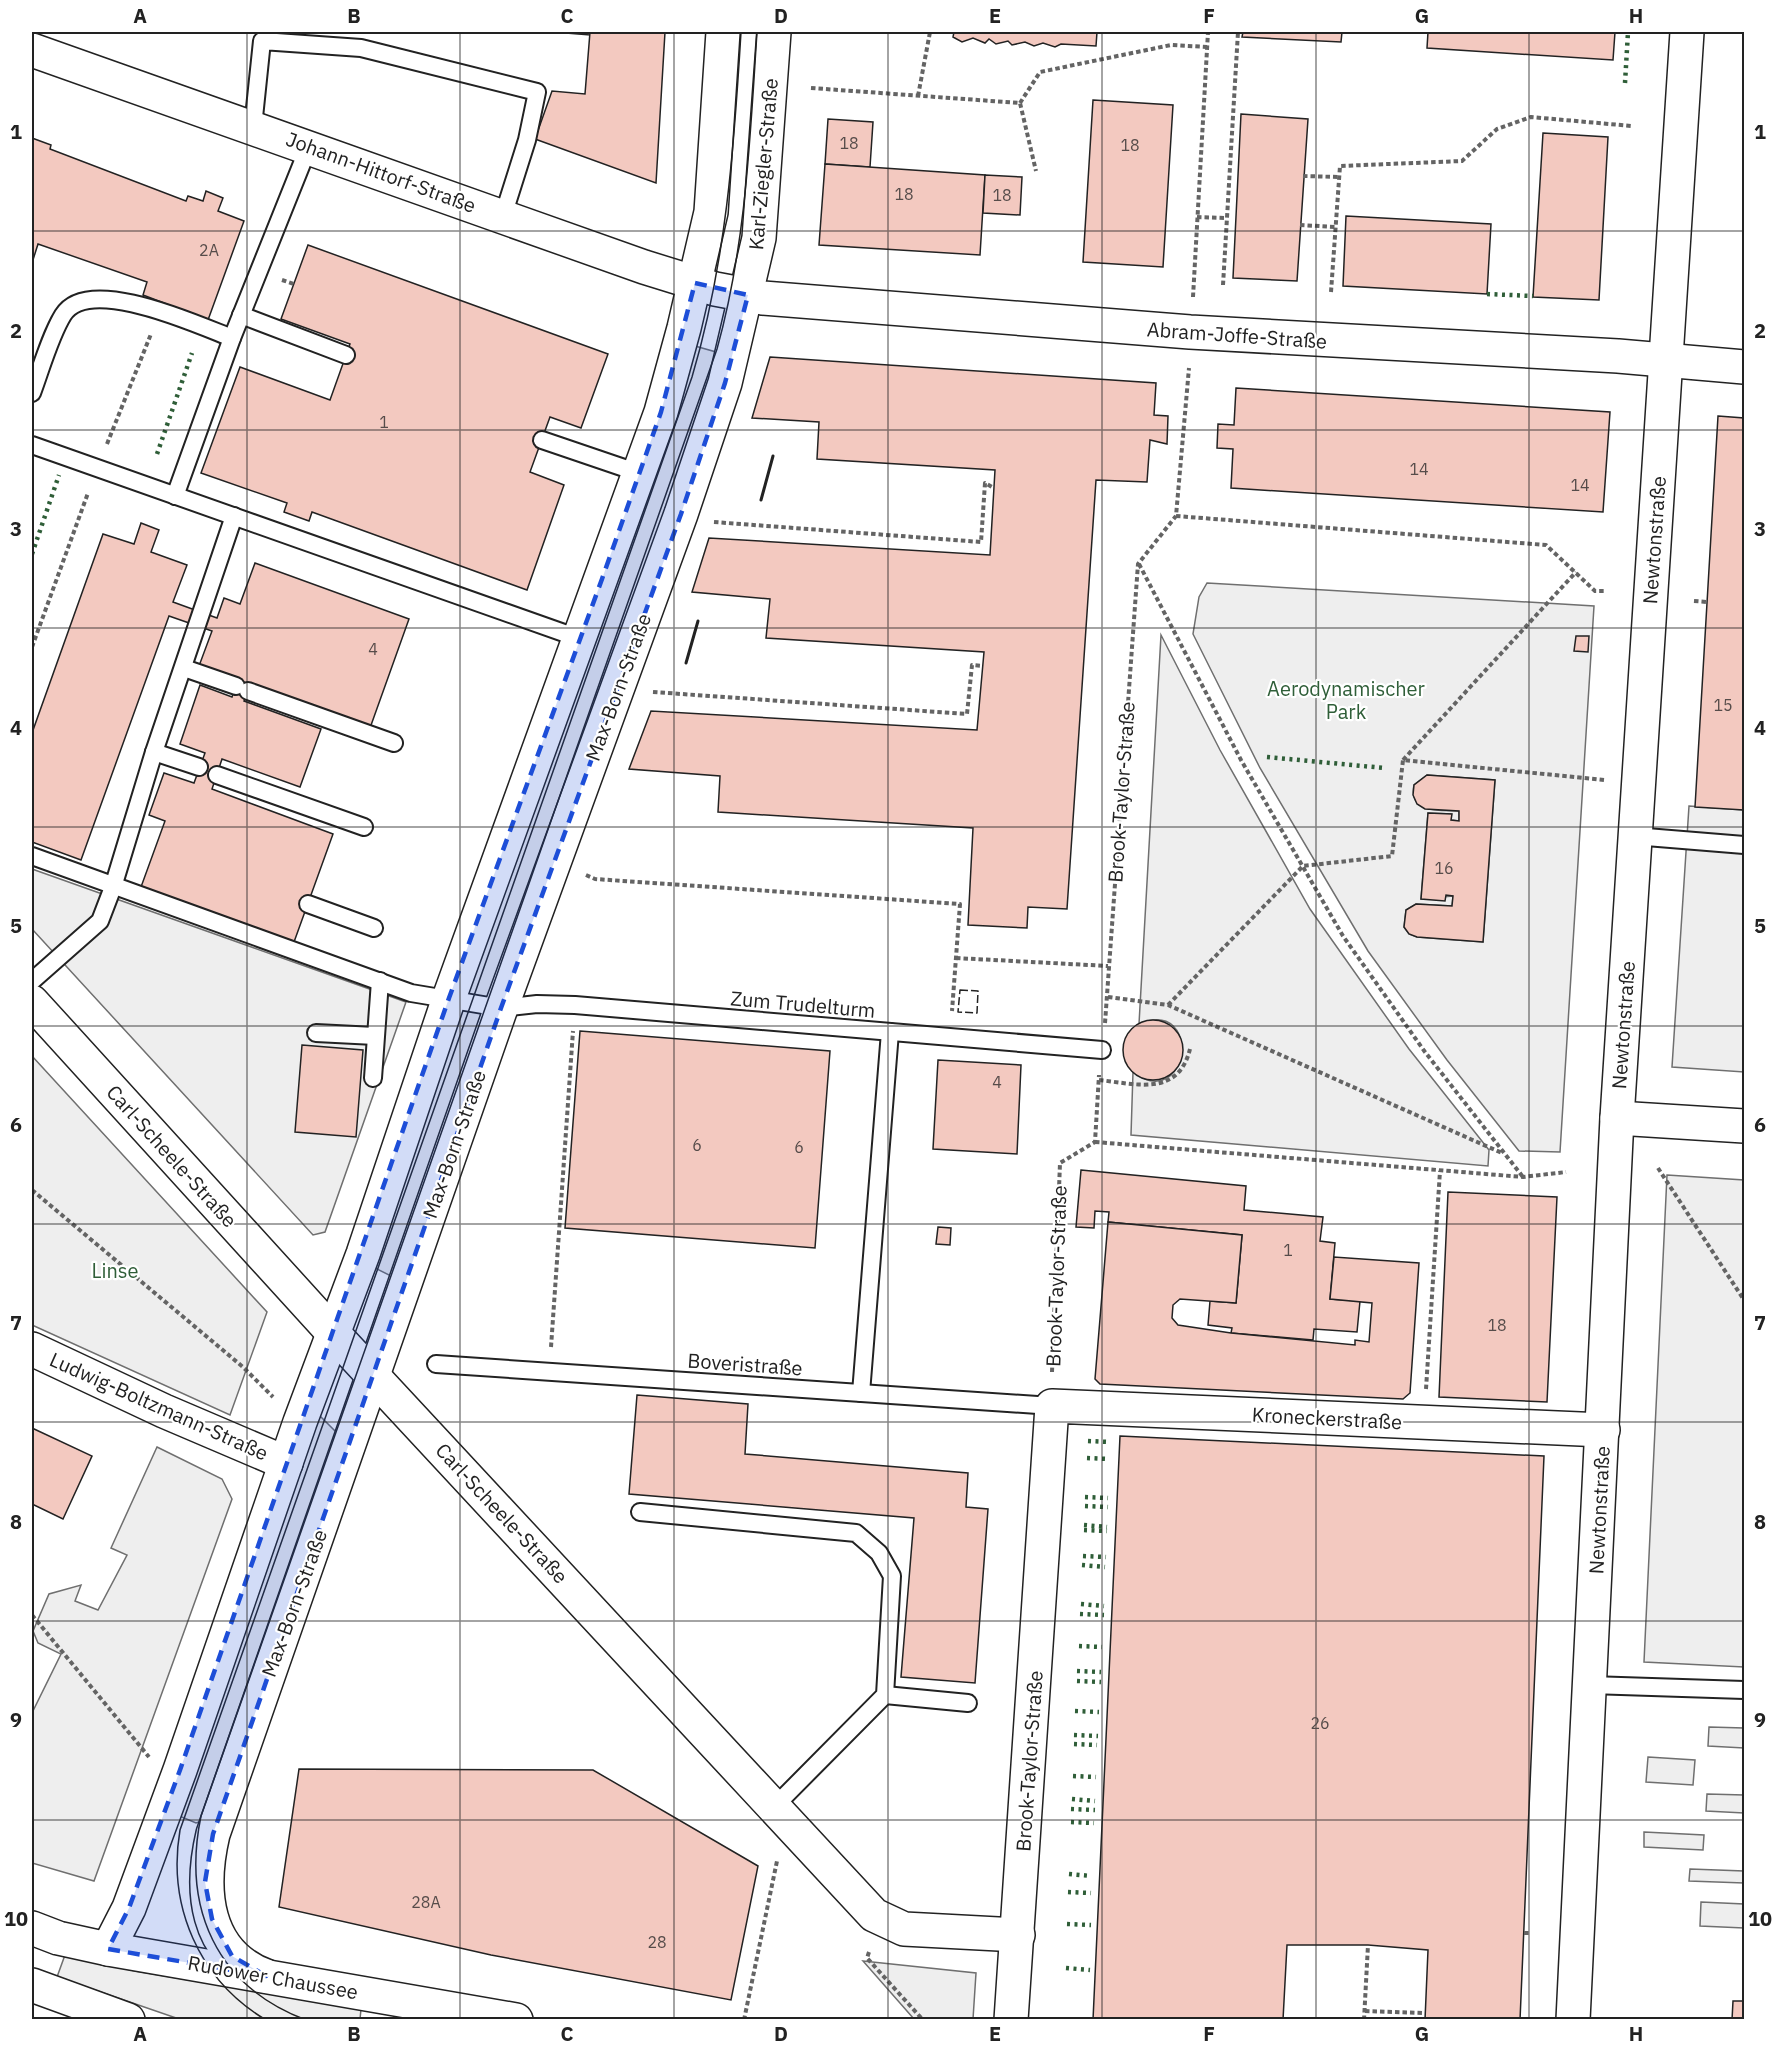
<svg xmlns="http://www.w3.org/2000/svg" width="1776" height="2051" viewBox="0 0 1776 2051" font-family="'IBM Plex Sans',sans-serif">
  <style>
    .green { fill: #eee; stroke: #6f6f6f; stroke-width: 1.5; fill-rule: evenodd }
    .building { fill: #f3c9c0; stroke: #222; stroke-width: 1.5 }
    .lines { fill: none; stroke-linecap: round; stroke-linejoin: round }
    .lane-casing { stroke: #222; stroke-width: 20 }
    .street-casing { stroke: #222; stroke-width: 36 }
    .secondary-casing { stroke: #222; stroke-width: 36 }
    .path { stroke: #646464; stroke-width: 4; stroke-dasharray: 4.5 3; stroke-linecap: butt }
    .lane { stroke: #fff; stroke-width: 16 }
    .street { stroke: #fff; stroke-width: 33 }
    .secondary { stroke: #fff; stroke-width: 33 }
    .tram { stroke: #222; stroke-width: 1.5 }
    .hedge { stroke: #2f5e38; stroke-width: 4.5; stroke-dasharray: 3 4.5; stroke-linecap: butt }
    .fence { stroke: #222; stroke-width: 1.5; stroke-dasharray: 8 3; stroke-linecap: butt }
    .wall { stroke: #222; stroke-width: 3 }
    .marked { fill: #1d4ed8; fill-opacity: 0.2; stroke: #1d4ed8; stroke-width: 4.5; stroke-dasharray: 12 8; stroke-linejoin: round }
    .grid { fill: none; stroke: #222; stroke-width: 1.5; stroke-opacity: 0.55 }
    .labels { text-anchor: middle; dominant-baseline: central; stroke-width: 4.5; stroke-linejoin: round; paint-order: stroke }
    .number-label { font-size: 16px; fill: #564c4a }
    .street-label { font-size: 20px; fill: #222; stroke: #fff }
    .park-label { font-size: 20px; fill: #2f5e38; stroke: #fff }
    .neatline { fill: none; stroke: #222; stroke-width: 2 }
    .grid-label { font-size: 20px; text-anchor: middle; font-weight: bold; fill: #222 }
  </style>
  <rect width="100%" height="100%" fill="#fff"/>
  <g class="green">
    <polygon points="695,346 716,352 719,356 397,1279 367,1264"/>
    <path d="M1207,583l387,23 -34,546 -41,-1 -72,-91 -79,-109 -108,-183 -67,-134 6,-37zM1427,775l68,5 -12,162 -66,-5 -8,-3 -5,-7 2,-17 10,-6 36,2 1,-10 -32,3 7,-86 23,1v6l8,1v-10c-19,-1 -51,3 -45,-26z"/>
    <path d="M1161,635l59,115 90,159 99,140 80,101 -1,16 -357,-31 2,-63c55,42 71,-75 6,-48z"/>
    <polygon points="1689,806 1744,810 1744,1072 1672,1067"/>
    <polygon points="32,869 406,1002 325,1232 313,1235 32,929"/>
    <polygon points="32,1056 267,1312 230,1415 32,1325"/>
    <polygon points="1667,1175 1744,1180 1744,1667 1644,1662"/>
    <polygon points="316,1417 321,1417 341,1437 205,1820 196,1823 177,1815"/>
    <polygon points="157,1447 222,1479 232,1499 94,1881 32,1863 32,1713 61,1654 38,1643 33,1631 49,1594 81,1585 75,1601 98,1610 127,1555 111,1548"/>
    <polygon points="1709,1727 1744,1728 1744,1748 1708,1746"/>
    <polygon points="1648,1757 1695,1760 1693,1785 1646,1782"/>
    <polygon points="1707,1794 1744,1795 1744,1813 1706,1811"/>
    <polygon points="1644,1832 1704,1835 1703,1850 1644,1847"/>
    <polygon points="1690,1869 1744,1871 1744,1883 1689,1881"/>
    <polygon points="1701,1902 1744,1904 1744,1928 1700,1926"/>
    <polygon points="65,1955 135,1971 361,2009 360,2019 179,2019 57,1977"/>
    <polygon points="863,1961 976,1973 973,2019 914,2019"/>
  </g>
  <g class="building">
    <polygon points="553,32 590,32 590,35"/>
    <polygon points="590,32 665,32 656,183 535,139 552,91 585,94"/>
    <polygon points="954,32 1097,32 1096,46 1061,44 1055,47 1043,43 1034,46 1025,42 1012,45 1008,41 996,44 989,39 985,43 973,38 962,42 953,37"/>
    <polygon points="1243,32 1342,32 1341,42 1242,37"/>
    <polygon points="1428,32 1615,32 1613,60 1427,48"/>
    <polygon points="1093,100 1173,105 1163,267 1083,262"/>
    <polygon points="1241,114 1308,119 1297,281 1233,278"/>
    <polygon points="828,119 873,122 870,167 825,164"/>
    <polygon points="1543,133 1608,137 1599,300 1533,297"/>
    <polygon points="32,138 51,145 50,149 186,201 188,196 203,201 206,191 223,198 218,211 244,221 208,320 143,295 147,282 38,244 32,263"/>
    <polygon points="825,164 985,175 980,255 819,245"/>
    <polygon points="985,175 1022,177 1020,215 983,213"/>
    <polygon points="1346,216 1491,224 1487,294 1343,286"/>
    <polygon points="308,245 608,354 581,428 550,417 530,472 564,485 527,590 312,512 309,521 284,512 287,503 201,473 240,367 330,400 350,344 281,319"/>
    <polygon points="770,357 1156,383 1154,415 1168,416 1167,444 1150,440 1147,482 1096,480 1067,909 1028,907 1027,928 968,925 973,828 718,812 720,776 629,769 651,711 977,730 984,652 766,638 770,599 692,592 709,538 990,555 995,470 817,459 819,422 752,418"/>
    <polygon points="1236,388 1610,412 1603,512 1231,488 1233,449 1217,448 1218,424 1234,425"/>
    <polygon points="1718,416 1744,418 1744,810 1695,807"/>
    <polygon points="141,523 159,530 151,552 187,565 173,602 217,618 224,598 240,604 255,563 409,619 370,728 250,685 244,701 321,729 300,787 222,759 212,789 333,834 294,942 141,887 165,821 149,815 164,773 194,783 205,753 180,744 200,685 232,697 238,680 199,666 212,631 169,616 81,860 32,842 32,733 103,534 134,544"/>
    <polygon points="1576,636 1589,636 1588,652 1574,651"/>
    <polygon points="1427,775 1495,780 1483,942 1417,937 1409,934 1404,927 1406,910 1416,904 1452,906 1453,896 1446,895 1445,901 1421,899 1428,813 1452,814 1451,820 1459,821 1459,811 1425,809 1417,804 1413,795 1414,785"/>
    <circle cx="1153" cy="1050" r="30"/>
    <polygon points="580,1031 830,1051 815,1248 565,1228"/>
    <polygon points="302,1045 363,1050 356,1137 295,1132"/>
    <polygon points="938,1060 1021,1065 1017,1154 933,1149"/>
    <polygon points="1081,1170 1246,1186 1244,1210 1323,1217 1320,1241 1335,1243 1330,1299 1360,1301 1357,1332 1314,1329 1313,1340 1231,1333 1232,1328 1208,1325 1210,1301 1236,1303 1242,1235 1108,1222 1109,1212 1095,1211 1094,1228 1076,1227"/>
    <polygon points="1448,1192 1557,1197 1547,1402 1439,1397"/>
    <polygon points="1108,1222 1242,1235 1236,1303 1180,1299 1173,1305 1172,1318 1178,1325 1231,1333 1355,1345 1355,1340 1369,1342 1372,1303 1330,1299 1334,1257 1419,1263 1410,1393 1403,1399 1100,1384 1095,1379"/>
    <polygon points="938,1227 951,1228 950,1245 936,1244"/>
    <polygon points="637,1395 748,1404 745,1454 968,1473 966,1507 988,1509 975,1683 901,1677 914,1518 629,1494"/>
    <polygon points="32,1428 92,1456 63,1519 32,1504"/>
    <polygon points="1120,1436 1544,1456 1520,2020 1425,2020 1428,1950 1368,1945 1287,1945 1283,2020 1093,2020"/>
    <polygon points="299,1769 593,1770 758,1866 731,2000 491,1955 279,1907"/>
    <polygon points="1733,2001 1744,2001 1744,2020 1732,2020"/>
  </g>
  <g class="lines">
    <defs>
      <g id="lane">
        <polyline points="253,127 262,41 361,48 537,92 527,140 503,216"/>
        <polyline points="241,315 346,355"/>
        <path d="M32,393c9,-24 18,-57 31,-78 25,-41 135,10 169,23"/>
        <polyline points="542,440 639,473"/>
        <polyline points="32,445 581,639"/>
        <polyline points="175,496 232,338 309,146"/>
        <polyline points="184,668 236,686"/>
        <polyline points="248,691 394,743"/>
        <polyline points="154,752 199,767"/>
        <polyline points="217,775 364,827"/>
        <polyline points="1634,836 1744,845"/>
        <polyline points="32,856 411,993 501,1008 537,1004 575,1005 1102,1050"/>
        <polyline points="308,904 374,928"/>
        <polyline points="32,981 100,921 113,887 154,752 234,516"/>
        <polyline points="316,1033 375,1036"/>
        <polyline points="373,1078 380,981"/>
        <polyline points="436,1364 1052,1406"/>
        <polyline points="861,1393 890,1032"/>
        <polyline points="640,1512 856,1533 879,1553 892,1576 885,1695 774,1807"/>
        <polyline points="1590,1685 1744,1690"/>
        <polyline points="885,1695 968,1703"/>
      </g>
      <g id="street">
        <polyline points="32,50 644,267 715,289 763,298 1190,332 1618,356 1744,367"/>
        <polyline points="32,1002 334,1334 874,1915 904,1929 1018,1935"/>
        <polyline points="1617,1118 1744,1126"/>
        <polyline points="32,1349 164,1411 286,1463"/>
        <polyline points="108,1949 129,1908 180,1770 300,1422 363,1254 449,998 661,412 684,328 711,212 723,32"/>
        <path d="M266,1976c-62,-23 -66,-87 -53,-142l288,-826 180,-494 44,-131 34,-145 15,-206"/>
        <polyline points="1011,2020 1052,1406 1603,1430"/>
        <polyline points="1573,2020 1617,1118 1687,32"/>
      </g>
      <g id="secondary">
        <polyline points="32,1928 58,1938 108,1949 516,2020"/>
        <polyline points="32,1985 128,2020"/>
      </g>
    </defs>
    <use href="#lane" class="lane-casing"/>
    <use href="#street" class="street-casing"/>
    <use href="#secondary" class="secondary-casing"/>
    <g class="path">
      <polyline points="811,88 1020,103 1036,171"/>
      <polyline points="918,96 930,32"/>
      <polyline points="1020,103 1040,72 1171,45 1207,47"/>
      <polyline points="1303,176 1339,177"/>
      <polyline points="1197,217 1226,218"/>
      <polyline points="1300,225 1336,227"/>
      <polyline points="282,280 294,284"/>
      <polyline points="1223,285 1238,32"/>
      <polyline points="1331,292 1340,166 1462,161 1497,129 1531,117 1632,126"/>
      <polyline points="1193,297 1208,32"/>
      <polyline points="107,444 151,334"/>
      <polyline points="1176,516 1546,545 1595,591 1604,591"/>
      <polyline points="714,522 981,542 985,483 994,488"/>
      <polyline points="1139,564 1241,760 1343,936 1425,1052 1523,1177"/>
      <polyline points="1694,601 1707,602"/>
      <polyline points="32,647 88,493"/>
      <polyline points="653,692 967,714 972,665 983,666"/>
      <polyline points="1403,760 1576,572"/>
      <polyline points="586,875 595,879 960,904 952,1011"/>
      <polyline points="956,958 1108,966"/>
      <polyline points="1108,997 1168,1005 1502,1153"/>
      <polyline points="1168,1005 1303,866 1392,856 1403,760 1604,780"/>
      <polyline points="1105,1023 1138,564 1176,516 1189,368"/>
      <path d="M1099,1080c38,4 79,17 91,-31"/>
      <polyline points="1095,1142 1523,1177 1566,1172"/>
      <polyline points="1658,1168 1744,1300"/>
      <polyline points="32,1190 243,1367 273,1397"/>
      <polyline points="551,1347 573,1031"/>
      <polyline points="1052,1372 1060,1163 1095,1142 1099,1075"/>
      <polyline points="1426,1389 1440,1171"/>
      <polyline points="32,1615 149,1757"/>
      <polyline points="1524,1933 1531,1933"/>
      <polyline points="869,1952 867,1958 923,2020"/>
      <polyline points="1365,2011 1425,2013"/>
      <polyline points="744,2020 777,1861"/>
      <polyline points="1364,2020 1368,1945"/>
    </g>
    <use href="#lane" class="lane"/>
    <use href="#street" class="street"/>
    <use href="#secondary" class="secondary"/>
    <g class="tram">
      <path d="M266,2020c-67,-40 -99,-114 -86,-190l512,-1453c34,-114 42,-228 49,-345"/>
      <path d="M306,2020c-90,-34 -124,-112 -105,-204l516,-1467c29,-104 33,-211 40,-317"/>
    </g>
    <g class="hedge">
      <polyline points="1625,83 1628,32"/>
      <polyline points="1487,294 1533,296"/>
      <polyline points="157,454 192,353"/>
      <polyline points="32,554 59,475"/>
      <polyline points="1267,757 1384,768"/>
      <polyline points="1088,1441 1110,1442"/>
      <polyline points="1087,1458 1109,1459"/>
      <polyline points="1085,1497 1108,1498"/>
      <polyline points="1085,1506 1108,1507"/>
      <polyline points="1084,1525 1107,1527"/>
      <polyline points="1084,1530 1107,1531"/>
      <polyline points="1083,1556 1106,1557"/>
      <polyline points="1082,1565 1105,1567"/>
      <polyline points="1081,1604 1104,1606"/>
      <polyline points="1080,1614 1104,1615"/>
      <polyline points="1079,1646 1102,1647"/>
      <polyline points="1077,1671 1101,1672"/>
      <polyline points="1077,1681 1101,1682"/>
      <polyline points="1075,1711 1099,1712"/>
      <polyline points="1074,1735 1098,1736"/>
      <polyline points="1074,1744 1097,1745"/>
      <polyline points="1073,1776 1096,1777"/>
      <polyline points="1072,1799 1095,1801"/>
      <polyline points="1071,1809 1095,1810"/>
      <polyline points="1071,1822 1094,1823"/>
      <polyline points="1069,1874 1091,1876"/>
      <polyline points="1068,1892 1091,1893"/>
      <polyline points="1067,1924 1091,1925"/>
      <polyline points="1066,1968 1090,1970"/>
    </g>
    <polygon class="fence" points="960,990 978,991 977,1013 958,1012"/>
    <g class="wall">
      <polyline points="761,500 773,456"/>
      <polyline points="686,663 698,621"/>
    </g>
  </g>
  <path class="marked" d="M695,283l53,12 -23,88 -44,131 -180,494 -288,826 -8,48 7,37 20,37 34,20 -158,-27 21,-41 51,-138 269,-772 153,-419 59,-167z"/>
  <path class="grid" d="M247,32v1988M460,32v1988M674,32v1988M888,32v1988M1102,32v1988M1316,32v1988M1529,32v1988M32,231h1712M32,430h1712M32,628h1712M32,827h1712M32,1026h1712M32,1224h1712M32,1422h1712M32,1621h1712M32,1820h1712"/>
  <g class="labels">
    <g class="number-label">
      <text x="849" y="143">18</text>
      <text x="1130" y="145">18</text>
      <text x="904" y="194">18</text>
      <text x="1002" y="195">18</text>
      <text x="209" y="250">2A</text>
      <text x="384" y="422">1</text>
      <text x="1419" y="469">14</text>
      <text x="1580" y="485">14</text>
      <text x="373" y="649">4</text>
      <text x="1723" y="705">15</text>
      <text x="1444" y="868">16</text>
      <text x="997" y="1082">4</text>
      <text x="697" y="1145">6</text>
      <text x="799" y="1147">6</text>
      <text x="1288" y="1250">1</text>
      <text x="1497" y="1325">18</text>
      <text x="1320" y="1723">26</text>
      <text x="426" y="1902">28A</text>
      <text x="657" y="1942">28</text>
    </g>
    <g class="street-label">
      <text transform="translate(763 164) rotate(-85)">Karl-Ziegler-Straße</text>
      <text transform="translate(381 172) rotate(20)">Johann-Hittorf-Straße</text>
      <text transform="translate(1237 335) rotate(4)">Abram-Joffe-Straße</text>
      <text transform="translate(1654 540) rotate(-86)">Newtonstraße</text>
      <text transform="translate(618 687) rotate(-70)">Max-Born-Straße</text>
      <text transform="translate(1121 792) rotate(-86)">Brook-Taylor-Straße</text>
      <text transform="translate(803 1004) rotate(5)">Zum Trudelturm</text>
      <text transform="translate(1623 1025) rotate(-86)">Newtonstraße</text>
      <text transform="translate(454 1144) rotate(-71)">Max-Born-Straße</text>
      <text transform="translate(172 1156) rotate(48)">Carl-Scheele-Straße</text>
      <text transform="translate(1056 1276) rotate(-88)">Brook-Taylor-Straße</text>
      <text transform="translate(745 1364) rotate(4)">Boveristraße</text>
      <text transform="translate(159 1406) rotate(24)">Ludwig-Boltzmann-Straße</text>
      <text transform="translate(1327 1418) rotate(3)">Kroneckerstraße</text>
      <text transform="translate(1599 1510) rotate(-87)">Newtonstraße</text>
      <text transform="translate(502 1513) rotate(47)">Carl-Scheele-Straße</text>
      <text transform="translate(294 1603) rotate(-70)">Max-Born-Straße</text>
      <text transform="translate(1029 1761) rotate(-86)">Brook-Taylor-Straße</text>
      <text transform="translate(273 1977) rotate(10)">Rudower Chaussee</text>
    </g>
    <g class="park-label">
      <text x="1346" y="688">Aerodynamischer<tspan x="1346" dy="23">Park</tspan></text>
      <text x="115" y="1270">Linse</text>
    </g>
  </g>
  <rect width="1776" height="2051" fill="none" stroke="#ffffff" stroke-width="66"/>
  <rect x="33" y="33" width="1710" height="1985" class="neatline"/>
  <g class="grid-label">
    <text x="140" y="23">A</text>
    <text x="354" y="23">B</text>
    <text x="567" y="23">C</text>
    <text x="781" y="23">D</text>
    <text x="995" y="23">E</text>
    <text x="1209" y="23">F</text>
    <text x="1422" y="23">G</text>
    <text x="1636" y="23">H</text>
    <text x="16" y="139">1</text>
    <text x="1760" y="139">1</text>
    <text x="16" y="338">2</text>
    <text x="1760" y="338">2</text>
    <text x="16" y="536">3</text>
    <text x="1760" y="536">3</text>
    <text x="16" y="735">4</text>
    <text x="1760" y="735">4</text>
    <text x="16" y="933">5</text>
    <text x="1760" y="933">5</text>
    <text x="16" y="1132">6</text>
    <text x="1760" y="1132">6</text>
    <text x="16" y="1330">7</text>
    <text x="1760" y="1330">7</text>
    <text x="16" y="1529">8</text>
    <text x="1760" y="1529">8</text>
    <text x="16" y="1727">9</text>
    <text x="1760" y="1727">9</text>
    <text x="16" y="1926">10</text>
    <text x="1760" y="1926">10</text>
    <text x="140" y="2041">A</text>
    <text x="354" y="2041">B</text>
    <text x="567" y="2041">C</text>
    <text x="781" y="2041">D</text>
    <text x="995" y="2041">E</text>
    <text x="1209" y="2041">F</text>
    <text x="1422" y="2041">G</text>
    <text x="1636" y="2041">H</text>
  </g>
</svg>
